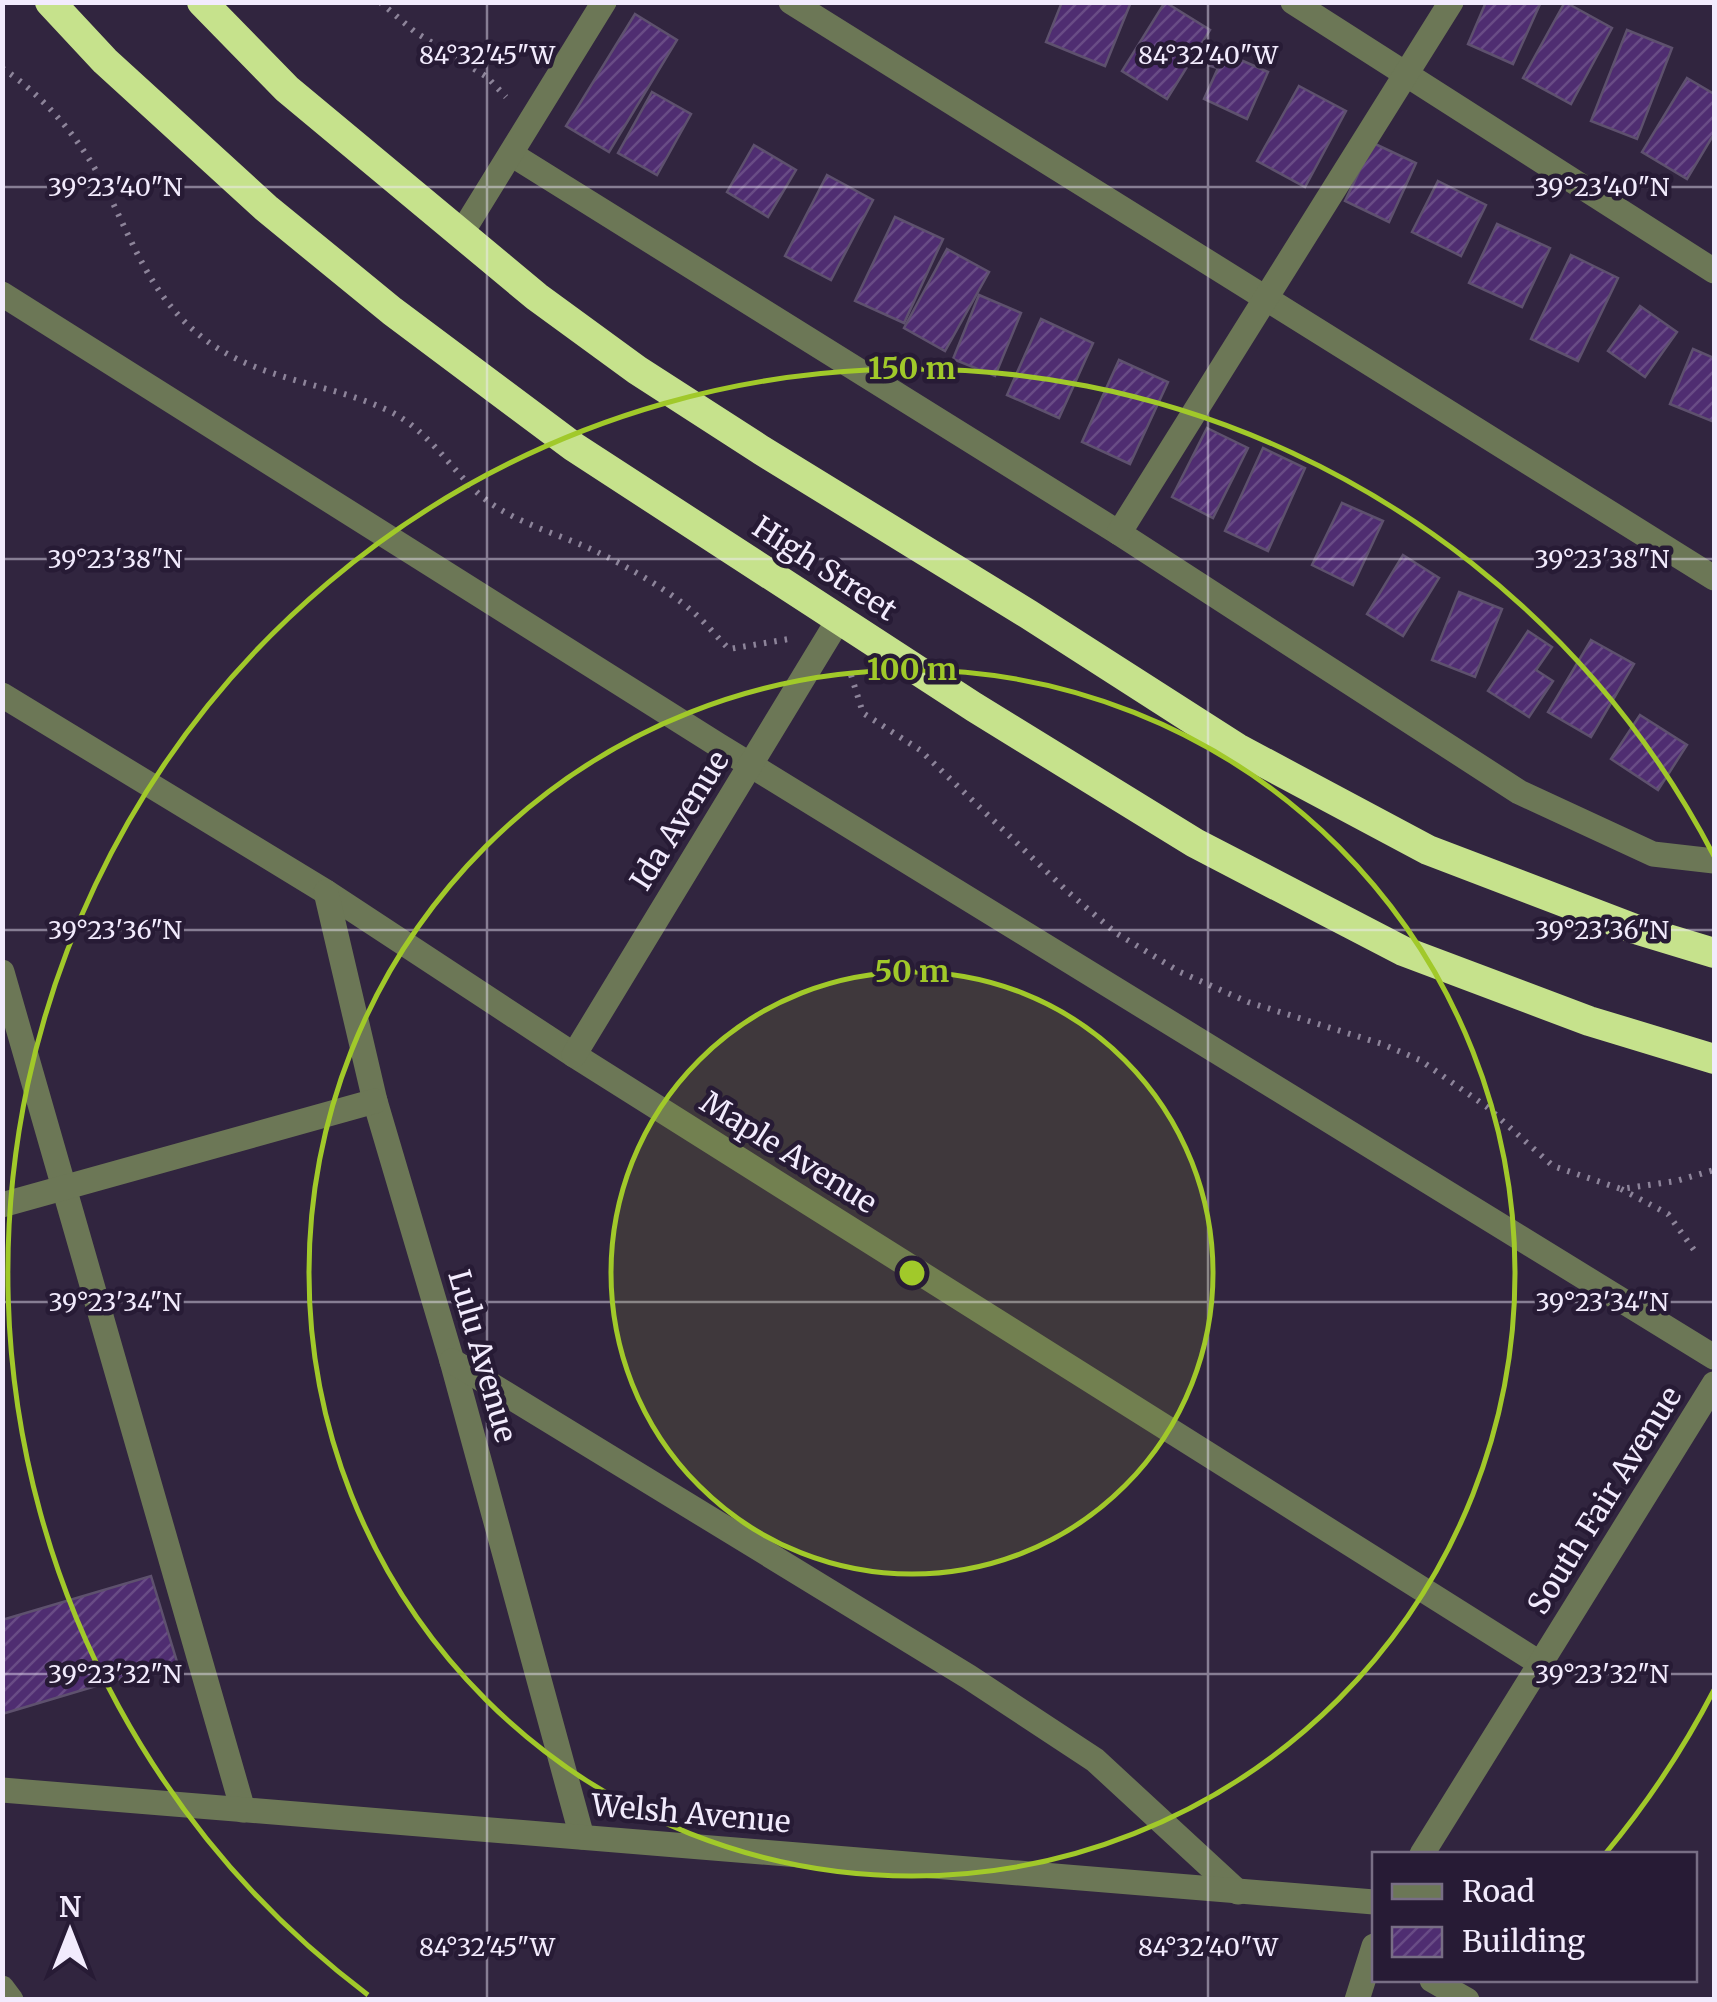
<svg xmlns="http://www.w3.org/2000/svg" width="1717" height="2002" viewBox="0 0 1717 2002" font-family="Merriweather,serif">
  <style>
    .building { fill: url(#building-hatch); stroke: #5e516e; stroke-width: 2.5 }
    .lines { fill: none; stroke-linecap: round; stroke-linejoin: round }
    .path { stroke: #8d849a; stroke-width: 6; stroke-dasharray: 2.5 8; stroke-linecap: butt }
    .minor { stroke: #6c7756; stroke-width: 25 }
    .highway { stroke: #c6e28c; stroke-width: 30 }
    .ticks { fill: none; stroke: #f2ebfd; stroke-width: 2.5; stroke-opacity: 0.45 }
    .ring { fill: none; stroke: #a1c92a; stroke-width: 5 }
    .labels { text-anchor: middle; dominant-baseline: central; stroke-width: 9; stroke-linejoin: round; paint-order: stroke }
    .street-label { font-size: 30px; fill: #f2ebfd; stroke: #271b35 }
    .ticks-label { font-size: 25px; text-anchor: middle; fill: #f2ebfd; stroke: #271b35; stroke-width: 9; stroke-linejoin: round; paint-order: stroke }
    .centre { fill: #a1c92a; stroke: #271b35; stroke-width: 5 }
    .ring-label { font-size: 30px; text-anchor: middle; font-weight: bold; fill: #a1c92a; stroke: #271b35; stroke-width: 9; stroke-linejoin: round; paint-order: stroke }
  </style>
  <defs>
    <pattern id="building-hatch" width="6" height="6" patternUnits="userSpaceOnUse" patternTransform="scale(2.5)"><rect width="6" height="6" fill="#4f2d71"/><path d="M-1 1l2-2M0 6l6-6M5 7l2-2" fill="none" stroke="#694c86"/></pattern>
  </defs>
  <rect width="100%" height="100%" fill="#31253f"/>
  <g class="building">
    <polygon points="1062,2 1131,2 1105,66 1046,42"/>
    <polygon points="1165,2 1210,30 1167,99 1122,71"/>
    <polygon points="1486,2 1541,2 1513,64 1468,44"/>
    <polygon points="1565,2 1612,28 1571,104 1523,78"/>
    <polygon points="635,14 677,40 609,152 566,126"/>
    <polygon points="1627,30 1672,48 1637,139 1591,121"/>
    <polygon points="1218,50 1268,72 1247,119 1204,99 1218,68 1210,66"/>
    <polygon points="1687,78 1714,94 1714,134 1687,179 1642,152"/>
    <polygon points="1299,86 1346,111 1305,187 1257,161"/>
    <polygon points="652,92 691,114 657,175 618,153"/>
    <polygon points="1373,143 1416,163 1389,222 1345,201"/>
    <polygon points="754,145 796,170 768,217 727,192"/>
    <polygon points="827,175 873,200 831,280 785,256"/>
    <polygon points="1438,181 1486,205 1461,256 1412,232"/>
    <polygon points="895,217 943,239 904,323 855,301"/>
    <polygon points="1497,224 1550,248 1522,307 1469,283"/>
    <polygon points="947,249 989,272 945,351 904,328"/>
    <polygon points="1571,255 1618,278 1578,361 1531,339"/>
    <polygon points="979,295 1021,313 995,376 953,359"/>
    <polygon points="1640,306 1677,332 1645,377 1608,351"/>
    <polygon points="1041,319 1093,343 1059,418 1007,395"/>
    <polygon points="1693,349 1714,358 1714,422 1670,404"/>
    <polygon points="1119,360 1168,382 1130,464 1082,442"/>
    <polygon points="1207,428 1248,448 1213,518 1172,497"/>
    <polygon points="1263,448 1305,468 1268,551 1225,531"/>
    <polygon points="1342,503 1383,521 1353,585 1312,565"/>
    <polygon points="1403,555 1439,578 1403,636 1367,614"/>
    <polygon points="1459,592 1502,609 1475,677 1432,660"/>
    <polygon points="1528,631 1552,647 1536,670 1553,681 1529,717 1488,691"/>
    <polygon points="1591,640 1634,664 1591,737 1548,712"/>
    <polygon points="1640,715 1687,745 1658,790 1611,759"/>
    <polygon points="151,1576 177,1662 2,1714 2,1620"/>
  </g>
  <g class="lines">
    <g class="path">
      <polyline points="380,2 415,32 487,77 506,97"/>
      <path d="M2,68c39,26 73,65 96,106 33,60 48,119 105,164 54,42 122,44 182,71 41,18 63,57 95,86 33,28 77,38 115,56 30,14 73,39 97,60 13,11 25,26 37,38l60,-10"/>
      <polyline points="851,675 863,713 920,750 1068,892 1116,933 1180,972 1248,1002 1382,1044 1420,1060 1487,1107 1553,1166 1621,1189 1676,1181 1714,1170"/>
      <polyline points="1621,1189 1668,1214 1697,1254"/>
    </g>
    <g class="minor">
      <polyline points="791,2 1714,578"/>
      <polyline points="1293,2 1714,271"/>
      <polyline points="511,154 1119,533 1519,792 1653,854 1714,861"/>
      <polyline points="461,234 604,2"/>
      <polyline points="2,294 718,745 1714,1357"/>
      <polyline points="1119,533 1451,2"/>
      <polyline points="2,695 326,892 574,1055 1541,1664"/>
      <polyline points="326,892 375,1101 452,1361 582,1837"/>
      <polyline points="2,972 243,1810"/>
      <polyline points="574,1055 839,619"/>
      <polyline points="2,1205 375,1101"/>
      <polyline points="452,1361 969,1677 1095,1760 1238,1892"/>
      <polyline points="2,1790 1374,1902"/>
      <polyline points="1422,1854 1714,1384"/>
      <polyline points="1432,1980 1467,2000"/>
      <polyline points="2,1988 11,2000"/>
      <polyline points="1357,2000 1374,1946"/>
    </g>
    <g class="highway">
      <polyline points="50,2 105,61 266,208 392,311 574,447 974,707 1195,843 1403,951 1589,1021 1714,1059"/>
      <polyline points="202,2 287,89 537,297 637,370 761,450 1028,614 1237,748 1428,850 1635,929 1714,953"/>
    </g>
  </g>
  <path class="ticks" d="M487,2v1998M1208,2v1998M2,187h1712M2,559h1712M2,930h1712M2,1302h1712M2,1674h1712"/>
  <circle cx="912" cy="1273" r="301" fill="#a1c92a" fill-opacity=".12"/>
  <g class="ring">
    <circle cx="912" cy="1273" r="301"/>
    <circle cx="912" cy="1273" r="603"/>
    <path d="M1714 1690A904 904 0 0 1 1605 1854M368 1995A904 904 0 1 1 1714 856"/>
  </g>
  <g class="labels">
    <g class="street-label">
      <text transform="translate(825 568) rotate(33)">High Street</text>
      <text transform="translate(679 820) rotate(-58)">Ida Avenue</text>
      <text transform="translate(789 1152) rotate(32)">Maple Avenue</text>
      <text transform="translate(483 1356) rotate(74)">Lulu Avenue</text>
      <text transform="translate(1604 1500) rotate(-58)">South Fair Avenue</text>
      <text transform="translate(691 1813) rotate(5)">Welsh Avenue</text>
    </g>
  </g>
  <g class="ticks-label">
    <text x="487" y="64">84°32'45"W</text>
    <text x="1208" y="64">84°32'40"W</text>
    <text x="115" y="196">39°23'40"N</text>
    <text x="1602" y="196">39°23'40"N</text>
    <text x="115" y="568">39°23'38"N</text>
    <text x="1602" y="568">39°23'38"N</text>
    <text x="115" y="939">39°23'36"N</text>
    <text x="1602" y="939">39°23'36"N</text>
    <text x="115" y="1311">39°23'34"N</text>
    <text x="1602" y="1311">39°23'34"N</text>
    <text x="115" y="1683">39°23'32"N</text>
    <text x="1602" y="1683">39°23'32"N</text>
    <text x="487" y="1956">84°32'45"W</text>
    <text x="1208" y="1956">84°32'40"W</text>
  </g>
  <circle cx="912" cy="1273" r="15" class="centre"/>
  <g class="ring-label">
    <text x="912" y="379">150 m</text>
    <text x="912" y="680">100 m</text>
    <text x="912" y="982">50 m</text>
  </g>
  <rect width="1717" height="2002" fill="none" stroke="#f2ebfd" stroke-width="10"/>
  <rect x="1372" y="1852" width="325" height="130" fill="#271b35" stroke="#786e85" stroke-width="2.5"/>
  <rect x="1392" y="1884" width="50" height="15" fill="#6c7756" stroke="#786e85" stroke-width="2.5"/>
  <text x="1462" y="1902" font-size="30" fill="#f2ebfd">Road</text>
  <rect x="1392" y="1927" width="50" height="30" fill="url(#building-hatch)" stroke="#786e85" stroke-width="2.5"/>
  <text x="1462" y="1952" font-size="30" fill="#f2ebfd">Building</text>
  <g transform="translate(70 1932)" stroke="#271b35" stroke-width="8" paint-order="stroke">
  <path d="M0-8L18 38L0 25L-18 38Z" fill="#f2ebfd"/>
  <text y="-15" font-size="28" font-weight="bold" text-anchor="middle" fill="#f2ebfd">N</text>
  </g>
</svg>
